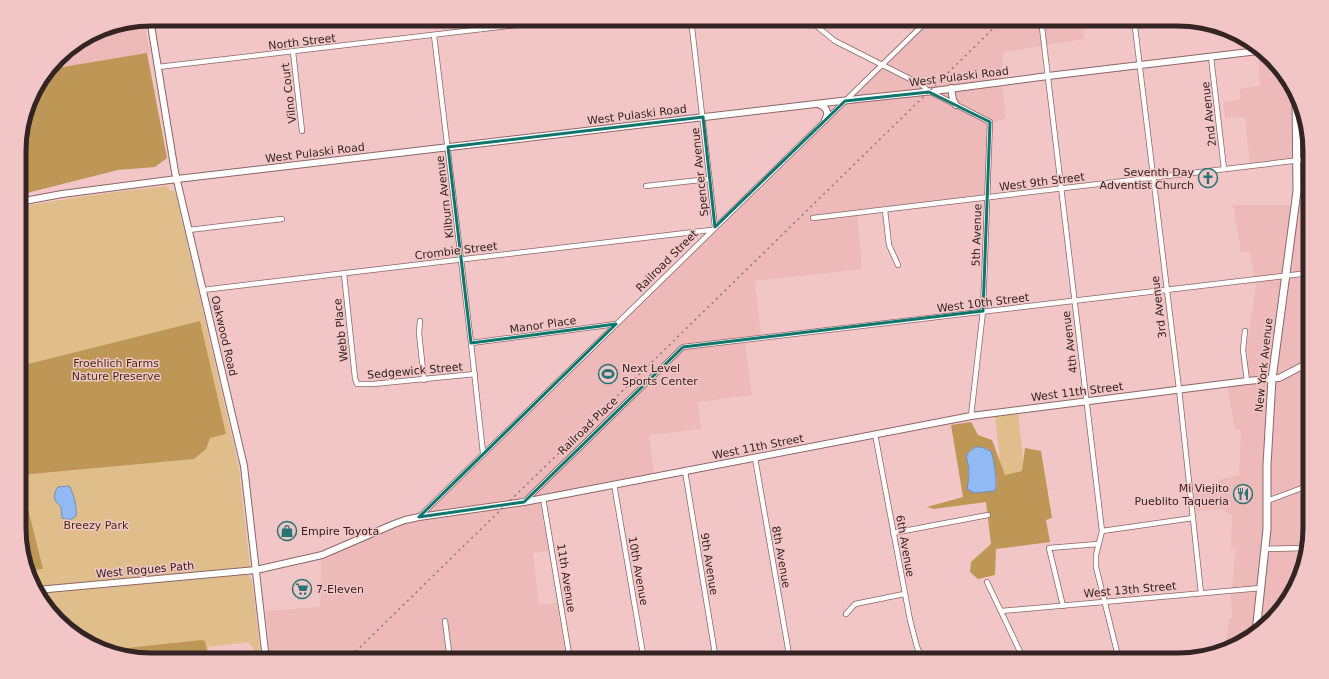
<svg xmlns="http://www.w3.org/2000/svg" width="1329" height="679" viewBox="0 0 1329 679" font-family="'DejaVu Sans',sans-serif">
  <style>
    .built { fill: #edb9b9 }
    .green { fill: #e0be8b }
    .forest { fill: #be9656; fill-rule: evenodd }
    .water { fill: #91b9f4; stroke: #758cb6 }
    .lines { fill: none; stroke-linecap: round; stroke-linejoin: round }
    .street-casing { stroke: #8d6666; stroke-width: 6 }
    .secondary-casing { stroke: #8d6666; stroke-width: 8 }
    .primary-casing { stroke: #8d6666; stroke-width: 9 }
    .street { stroke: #fff; stroke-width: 4.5 }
    .secondary { stroke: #fff; stroke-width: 6 }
    .primary { stroke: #fff; stroke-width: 7 }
    .rail { stroke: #937575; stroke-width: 1.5; stroke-dasharray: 2 4; stroke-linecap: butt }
    .marked { fill: none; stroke: #0f766e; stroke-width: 3; stroke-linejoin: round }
    .labels { text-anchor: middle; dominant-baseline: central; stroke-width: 3; stroke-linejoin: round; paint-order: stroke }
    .street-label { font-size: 11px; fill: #342424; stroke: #f2c6c6 }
    .poi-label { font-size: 11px; fill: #342424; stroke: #f2c6c6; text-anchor: start }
    .park-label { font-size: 11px; fill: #423014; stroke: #f2c6c6 }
    .rim { fill: none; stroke: #342424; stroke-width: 5 }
  </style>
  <rect width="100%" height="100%" fill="#f2c6c6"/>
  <g class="built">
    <polygon points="933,19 1082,19 1084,39 1003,52 1002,85 1006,118 988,125 984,195 857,211 862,269 755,281 761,335 744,337 752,395 698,402 701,429 649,435 654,473 539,496 549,551 533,553 539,605 557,603 567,660 271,660 266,611 320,607 321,559 404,523 419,520"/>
    <polygon points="144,20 150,54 51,69 64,52 101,29"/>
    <polygon points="1258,52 1288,78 1309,134 1309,308 1304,327 1302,367 1310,363 1310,528 1296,586 1251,638 1225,646 1229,619 1232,618 1231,597 1236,548 1231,548 1232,515 1222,509 1196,511 1194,493 1219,492 1218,480 1239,475 1241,429 1235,430 1227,383 1248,380 1246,368 1249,353 1246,351 1256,285 1250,252 1241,252 1233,205 1294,205 1295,161 1250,165 1245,117 1225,118 1223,102 1240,100 1240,89 1260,86"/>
  </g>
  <g class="green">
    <polygon points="166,186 168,187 169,190 174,191 176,195 239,468 250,567 36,587 20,545 19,207 85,196"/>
    <polygon points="1018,413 1025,476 1002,478 995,416"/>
    <polygon points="243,575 248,575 252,580 261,660 254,660 253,646 250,646 249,642 208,647 209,660 151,660 93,646 41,601 38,592"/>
  </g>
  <g class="forest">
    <polygon points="147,53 167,158 155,167 118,170 19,195 19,143 33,93 51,69"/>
    <polygon points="200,321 226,434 210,438 206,449 194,459 20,475 20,366"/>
    <path d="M971,422l7,13 14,5 13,35 17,-4 3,-23 16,3 11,67 -6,2 4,22 -54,7 -1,26 -17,4 -8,-7 1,-10 20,-18 -5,-42 -52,7 -7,-2 36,-10 -12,-72zM976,447h5l7,2 7,18 2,20 -29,-8 2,-29z"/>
    <polygon points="20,477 43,569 30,570 20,545"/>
    <polygon points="201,640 205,641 207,651 201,660 151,660 109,650"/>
  </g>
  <g class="water">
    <path d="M976,447h5l10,4c3,8 7,33 4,40l-21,2 -7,-4c1,-6 2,-12 2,-17 0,-15 -9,-15 7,-25z"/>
    <path d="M68,486l2,1c4,9 7,19 6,29 -3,4 -9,4 -14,2l-1,-11c-1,-2 -3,-3 -5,-5 -3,-4 -1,-12 2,-15z"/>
  </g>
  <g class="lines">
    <defs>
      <g id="street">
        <polyline points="691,19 715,227"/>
        <polyline points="808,19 835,41 922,85 927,90 990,122 983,311 971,416"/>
        <polyline points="1041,19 1102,531 1096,555 1096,567 1119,660"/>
        <polyline points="1134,19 1179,389 1201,593"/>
        <polyline points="434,35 471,343 483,453"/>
        <polyline points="293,52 302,131"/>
        <polyline points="1211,57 1224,169"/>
        <polyline points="158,67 568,19"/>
        <polyline points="646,186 709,179"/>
        <polyline points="885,210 889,245 898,265"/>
        <polyline points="813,218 1309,159"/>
        <polyline points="189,230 282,219"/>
        <polyline points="344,274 355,378 357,384 373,384 475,374"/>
        <polyline points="203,290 278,281 711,230"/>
        <polyline points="420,321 419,333 424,380"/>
        <polyline points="1245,331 1243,350 1247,381"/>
        <polyline points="471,343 616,324"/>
        <polyline points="875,434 910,620 917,647 923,660"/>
        <polyline points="755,458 790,660"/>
        <polyline points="685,471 716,660"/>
        <polyline points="614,484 644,660"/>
        <polyline points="543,498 570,660"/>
        <polyline points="1267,501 1310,485"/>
        <polyline points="524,502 683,347 1309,273"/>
        <polyline points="419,517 929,19"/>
        <polyline points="1102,531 1193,518"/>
        <polyline points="893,533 988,515"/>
        <polyline points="1265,549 1305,548"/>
        <polyline points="987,582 1024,660"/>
        <polyline points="1063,606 1049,548 1098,544"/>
        <polyline points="1001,611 1261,588"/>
        <polyline points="846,614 855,604 904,594"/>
        <polyline points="445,621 450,660"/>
        <polyline points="551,660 570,657"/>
        <polyline points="1125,660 1209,652"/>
      </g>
      <g id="secondary">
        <polyline points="150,19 175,172 244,466 266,660"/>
        <polyline points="951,88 953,100 956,105"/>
        <path d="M818,104c8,3 12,8 7,16"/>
        <polyline points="19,202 62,194 177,179 858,99 934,91 1048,76 1258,51"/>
        <polyline points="37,590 256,570 322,555 394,524 405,520 419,517 524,502 971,416 1247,381 1279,378 1310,362"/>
      </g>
      <polyline id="primary" points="1256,632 1267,529 1267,465 1272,379 1297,191 1296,100"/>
    </defs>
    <use href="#street" class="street-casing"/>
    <use href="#secondary" class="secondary-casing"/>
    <use href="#primary" class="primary-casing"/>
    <use href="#street" class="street"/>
    <use href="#secondary" class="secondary"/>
    <use href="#primary" class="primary"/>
    <polyline class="rail" points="347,660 1003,19"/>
  </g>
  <path class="marked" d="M929,92l61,30 -7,189 -300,36 -159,155 -105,15 197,-193 -145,19 -23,-196 255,-30 12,110 130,-126z"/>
  <defs>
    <symbol id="church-ring" viewBox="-11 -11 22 22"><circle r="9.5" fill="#f2c6c6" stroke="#287375" stroke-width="1.5"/><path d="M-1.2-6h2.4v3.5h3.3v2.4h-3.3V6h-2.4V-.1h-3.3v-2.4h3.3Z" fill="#287375"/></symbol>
    <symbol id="stadium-ring" viewBox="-11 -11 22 22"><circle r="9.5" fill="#f2c6c6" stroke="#287375" stroke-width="1.5"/><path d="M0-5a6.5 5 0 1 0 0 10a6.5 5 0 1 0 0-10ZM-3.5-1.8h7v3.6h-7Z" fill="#287375"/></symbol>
    <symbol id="restaurant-ring" viewBox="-11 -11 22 22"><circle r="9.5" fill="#f2c6c6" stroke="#287375" stroke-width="1.5"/><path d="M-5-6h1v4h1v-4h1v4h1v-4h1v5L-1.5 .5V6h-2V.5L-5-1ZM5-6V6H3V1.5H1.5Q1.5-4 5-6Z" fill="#287375"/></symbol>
    <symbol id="shop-ring" viewBox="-11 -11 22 22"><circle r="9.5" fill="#f2c6c6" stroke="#287375" stroke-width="1.5"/><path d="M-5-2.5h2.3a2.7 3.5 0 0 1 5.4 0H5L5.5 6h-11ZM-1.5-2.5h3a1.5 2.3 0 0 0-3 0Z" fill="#287375"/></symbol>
    <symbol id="supermarket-ring" viewBox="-11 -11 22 22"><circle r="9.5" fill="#f2c6c6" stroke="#287375" stroke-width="1.5"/><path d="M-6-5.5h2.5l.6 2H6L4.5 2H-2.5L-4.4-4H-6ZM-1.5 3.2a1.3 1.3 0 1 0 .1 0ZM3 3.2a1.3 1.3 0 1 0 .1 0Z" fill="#287375"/></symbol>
  </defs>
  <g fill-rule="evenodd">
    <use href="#church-ring" x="1197" y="167" width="22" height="22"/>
    <use href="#stadium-ring" x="597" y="363" width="22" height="22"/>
    <use href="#restaurant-ring" x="1232" y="483" width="22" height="22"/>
    <use href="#shop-ring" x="276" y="520" width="22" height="22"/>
    <use href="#supermarket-ring" x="291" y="578" width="22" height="22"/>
  </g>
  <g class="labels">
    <g class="street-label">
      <text transform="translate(302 42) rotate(-7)">North Street</text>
      <text transform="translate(959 77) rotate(-7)">West Pulaski Road</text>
      <text transform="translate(289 93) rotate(-97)">Vilno Court</text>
      <text transform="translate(1209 114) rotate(-96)">2nd Avenue</text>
      <text transform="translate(637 115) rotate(-7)">West Pulaski Road</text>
      <text transform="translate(315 153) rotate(-7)">West Pulaski Road</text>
      <text transform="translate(700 172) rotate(-96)">Spencer Avenue</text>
      <text transform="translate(1042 182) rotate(-7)">West 9th Street</text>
      <text transform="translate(445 197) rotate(-97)">Kilburn Avenue</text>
      <text transform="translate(977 235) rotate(-88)">5th Avenue</text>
      <text transform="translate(456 251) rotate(-7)">Crombie Street</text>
      <text transform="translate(667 261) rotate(-45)">Railroad Street</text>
      <text transform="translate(983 303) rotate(-7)">West 10th Street</text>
      <text transform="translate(1159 307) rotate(-97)">3rd Avenue</text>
      <text transform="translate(543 325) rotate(-8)">Manor Place</text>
      <text transform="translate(341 330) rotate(-96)">Webb Place</text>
      <text transform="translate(224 336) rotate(77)">Oakwood Road</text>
      <text transform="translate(1070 342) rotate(-97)">4th Avenue</text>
      <text transform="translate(1264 365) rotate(-84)">New York Avenue</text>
      <text transform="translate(415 371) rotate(-5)">Sedgewick Street</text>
      <text transform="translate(1077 392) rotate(-7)">West 11th Street</text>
      <text transform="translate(588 426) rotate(-44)">Railroad Place</text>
      <text transform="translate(758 447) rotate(-11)">West 11th Street</text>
      <text transform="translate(905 546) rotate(80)">6th Avenue</text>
      <text transform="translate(781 557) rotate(80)">8th Avenue</text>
      <text transform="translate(709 564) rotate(81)">9th Avenue</text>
      <text transform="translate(145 570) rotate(-5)">West Rogues Path</text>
      <text transform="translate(638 571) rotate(80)">10th Avenue</text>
      <text transform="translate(566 578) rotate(81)">11th Avenue</text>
      <text transform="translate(1130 590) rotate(-5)">West 13th Street</text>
    </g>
    <g class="poi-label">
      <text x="1194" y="172" text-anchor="end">Seventh Day<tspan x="1194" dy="13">Adventist Church</tspan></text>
      <text x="622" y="368">Next Level<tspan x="622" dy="13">Sports Center</tspan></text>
      <text x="1229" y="488" text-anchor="end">Mi Viejito<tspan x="1229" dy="13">Pueblito Taqueria</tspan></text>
      <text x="301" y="531">Empire Toyota</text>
      <text x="316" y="589">7-Eleven</text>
    </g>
    <g class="park-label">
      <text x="116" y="363">Froehlich Farms<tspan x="116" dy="13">Nature Preserve</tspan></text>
      <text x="96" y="525">Breezy Park</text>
    </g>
  </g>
  <path d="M0 0H1329V679H0ZM151 26H1178A125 125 0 0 1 1303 151V528A125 125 0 0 1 1178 653H151A125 125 0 0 1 26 528V151A125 125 0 0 1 151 26Z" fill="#f2c6c6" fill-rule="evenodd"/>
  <path class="rim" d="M151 26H1178A125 125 0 0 1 1303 151V528A125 125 0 0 1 1178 653H151A125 125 0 0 1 26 528V151A125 125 0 0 1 151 26Z"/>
</svg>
